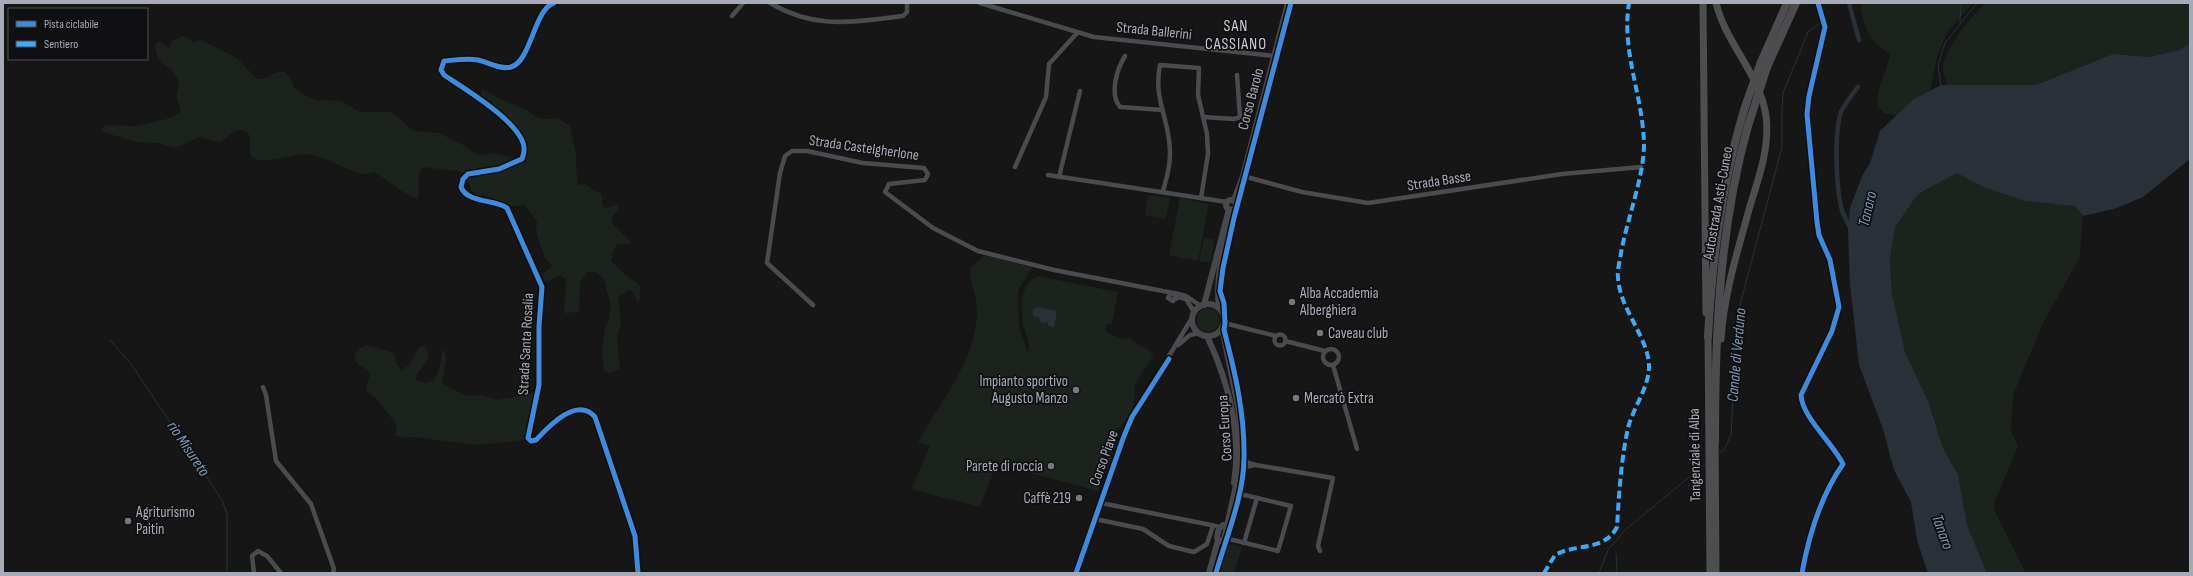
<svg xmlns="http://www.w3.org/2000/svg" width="2193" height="576" viewBox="0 0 2193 576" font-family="'Sofia Sans Condensed',sans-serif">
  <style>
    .green { fill: #1c231d }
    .water { fill: #293038 }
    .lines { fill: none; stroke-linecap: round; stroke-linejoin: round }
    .stream { stroke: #293038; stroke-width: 1 }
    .canal { stroke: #293038; stroke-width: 4.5 }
    .minor { stroke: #4a4b4f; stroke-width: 4.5 }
    .tertiary { stroke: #4a4b4f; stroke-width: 5.5 }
    .secondary { stroke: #49494d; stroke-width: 6 }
    .trunk { stroke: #4c4e50; stroke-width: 7 }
    .motorway { stroke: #4d4d50; stroke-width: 8 }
    .motorway-bridge { stroke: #4d4d50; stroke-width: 8 }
    .quiet { stroke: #3fa9f5; stroke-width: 4; stroke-dasharray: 8 4; stroke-linecap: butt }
    .cycleway-casing { stroke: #101012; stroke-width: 8 }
    .cycleway { stroke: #408adc; stroke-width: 5 }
    .poi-dot { fill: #74777f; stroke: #101012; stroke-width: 1.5 }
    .labels { text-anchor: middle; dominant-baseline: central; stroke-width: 3.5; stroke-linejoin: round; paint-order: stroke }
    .street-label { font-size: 15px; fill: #a7abb7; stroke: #101012 }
    .poi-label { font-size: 15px; fill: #a7abb7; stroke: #101012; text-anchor: start }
    .neighbourhood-label { font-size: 16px; letter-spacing: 1px; fill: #c8cad3; stroke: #101012 }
    .water-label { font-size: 16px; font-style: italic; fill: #7d96b3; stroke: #101012 }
  </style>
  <rect width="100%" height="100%" fill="#161616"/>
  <g class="green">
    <path d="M1864,3h109l-25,28 -11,26 -7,34 -16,8 -17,17 -13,-3 -6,-6c-3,-20 9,-33 12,-53 -21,-13 -23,-21 -29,-44v-4z"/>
    <path d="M1985,3h205v40l-10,7 -32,7 -35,-3 -77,31h-89c0,-6 -5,-12 -4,-18 2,-20 28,-50 42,-64z"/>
    <path d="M184,36l9,6 8,-2 36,18 20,21c11,1 17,-9 28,-7l4,4 6,13 15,9 7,2 24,1 19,11h31l23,19 25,2 26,13 9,7 5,2 15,-2 17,4 9,7 6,-5c3,-31 -24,-45 -45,-63v-5l3,-1 18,10 25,10 9,7 9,2 12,-1 13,8 6,30 1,26 2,3 6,-1 16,10 2,12 3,2 11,-3 2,4 -7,8 -1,5 20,20v2h-13l-5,7 -2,10 13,13 17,12 -2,16 -9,-12 -12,6 3,27 -4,14 3,33 -10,3 -6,-2 -2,-21 3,-22 4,-8 2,-13 -7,-28 -9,-7h-7l-8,10 -1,30 -15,1 2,-33 -6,-5 -12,7 -4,-1 -1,-7 9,-8 -7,-8 -9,-26 1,-11 -13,-16c-4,0 -9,2 -13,1 -4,-1 -8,-5 -12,-6 -17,-4 -31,-1 -30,-24l-11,-5 -35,-4c-9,7 0,22 -6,32l-11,-5 -31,-22c-4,0 -7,3 -11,2 -21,-3 -39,-20 -61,-20 -13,1 -45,14 -53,0v-18c-9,-14 -22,0 -30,7l-20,-6 -26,11 -15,-5 -23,-1 -33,-10 -1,-2 4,-5 30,1 31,-7 13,-6c2,-6 -2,-9 -3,-14 -2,-7 3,-12 1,-19 -7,-17 -21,-13 -23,-35l4,-4 10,7 4,-8z"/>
    <polygon points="1957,173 1983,187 2025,201 2075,206 2083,216 2080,257 2043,323 2013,395 2011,431 2018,446 1995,501 1994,509 1997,516 2026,573 1987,573 1967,525 1958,475 1943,448 1928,401 1905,352 1892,294 1890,259 1895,227 1918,194"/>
    <polygon points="1148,195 1170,198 1166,219 1145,215"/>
    <polygon points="1180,198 1209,204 1198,261 1169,255"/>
    <polygon points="1204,238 1215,240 1210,263 1199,261"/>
    <path d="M985,255l13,2 34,11 -14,22 1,37 9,25c3,-10 -3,-18 -5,-27 -3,-16 -3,-42 15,-49l80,16 -6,32h-5l-2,7 16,8 8,-1 25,16 -19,30 -1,21 -6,12 -14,17 1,14 -17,43 -102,-27 -16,43 -69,-18 19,-43 -12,-4c22,-39 56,-80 59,-126 1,-18 -7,-32 -7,-48z"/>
    <circle cx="1208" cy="320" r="12"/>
    <path d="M366,345l26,7 3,2 1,9 6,7 7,-5 10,-18 5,-1c13,13 -7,22 -9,34l11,3c14,-3 15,-21 16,-32h3l1,9 -4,24 26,12 14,-1 14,5 32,-5 8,-5 -12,50 -47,5 -63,-8 -11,1 -8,-3 2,-10 -21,-27 -10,-7 4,-18c-4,-6 -11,-6 -15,-13 -1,-8 3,-12 11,-15z"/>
    <polygon points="1228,544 1242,547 1234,573 1219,573"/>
  </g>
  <g class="water">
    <polygon points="2190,43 2190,159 2143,197 2114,209 2083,216 2075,206 2025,201 1983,187 1957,173 1918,194 1895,227 1890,259 1892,294 1905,352 1928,401 1943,448 1958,475 1967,525 1987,573 1928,573 1917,540 1911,502 1894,470 1883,429 1859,365 1850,284 1848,231 1850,208 1862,176 1870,163 1880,131 1914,99 1941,85 2036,85 2113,54 2148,57 2180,50"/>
    <polygon points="1038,307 1057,311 1054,327 1048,326 1048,322 1041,323 1039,317 1033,316 1033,310"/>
  </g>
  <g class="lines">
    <g class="stream">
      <polyline points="1960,22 1961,3"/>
      <polyline points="1941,86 1938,65 1945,43 1977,3"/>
      <polyline points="110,340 131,364 222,500 227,514 227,573"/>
      <polyline points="1719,453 1724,450 1731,435 1737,321 1741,301 1782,147 1782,108 1783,93 1808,32 1819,24"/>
      <polyline points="1616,554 1617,573"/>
      <polyline points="1599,573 1608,550 1625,530 1705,464"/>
    </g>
    <g class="canal">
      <polyline points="1849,3 1859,40"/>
      <path d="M1851,230c-3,-7 -7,-14 -9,-20 -6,-21 -8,-78 -1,-98 4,-9 11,-17 17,-25"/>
    </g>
    <g class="minor">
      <path d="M770,3c46,27 82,19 133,13l4,-4v-9"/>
      <polyline points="980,3 1094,37 1275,56"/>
      <polyline points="732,16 743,3"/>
      <path d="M1125,56c-8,13 -16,38 -5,51l42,3"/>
      <polyline points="1203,117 1234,119 1240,117 1237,75"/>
      <polyline points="1015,167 1046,97 1049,64 1077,33"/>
      <polyline points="1048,175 1227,202"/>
      <polyline points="1243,176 1302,192 1368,203 1562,174 1641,167"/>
      <polyline points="1059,177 1080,91"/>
      <path d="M1163,191c5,-17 9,-33 6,-51 -4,-30 -15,-44 -9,-75l39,3 -1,27 9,39 1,20 -7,44"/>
      <polyline points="1174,293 1186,296 1201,306"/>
      <polyline points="1176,299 1179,297 1186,299 1194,312"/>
      <polyline points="813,305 767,263 780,173 785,156 792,151 807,151 863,163 924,168 928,174 925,180 889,184 885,192 933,228 978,251 1054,270 1173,293 1176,296 1173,301 1168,298 1171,293"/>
      <polyline points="1224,323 1276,336"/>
      <circle cx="1280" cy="340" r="5.5"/>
      <polyline points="1285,341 1325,351"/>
      <polyline points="1178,345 1190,335 1200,333"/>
      <circle cx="1331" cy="357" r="8"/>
      <polyline points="1333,365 1357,449"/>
      <polyline points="263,387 266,395 276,461 311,504 334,569 333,573"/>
      <polyline points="1241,455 1248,463 1256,465 1333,478 1318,546 1320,551"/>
      <polyline points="1239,472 1246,467 1254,465"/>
      <polyline points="1101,503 1216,526"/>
      <polyline points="1095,519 1143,529 1169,546 1194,552 1207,544 1213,526"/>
      <polyline points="1225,538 1278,551 1291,506 1236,493"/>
      <polyline points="1244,543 1257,498"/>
      <polyline points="254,573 252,556 258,551 267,556 281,573"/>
      <polyline points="1076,573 1132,417 1192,318"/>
    </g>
    <path class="tertiary" d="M554,3c-20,6 -23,59 -43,64 -11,3 -23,-5 -33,-7 -11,-2 -23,0 -34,1l-3,9 3,5c19,13 82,50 80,75 0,3 -1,6 -2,9l-23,10 -31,5 -5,5 -2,8c6,16 33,12 46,21l35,79 -3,39v59l-11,53 3,3 5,-1c13,-14 41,-44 59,-23l40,119 3,37"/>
    <g class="secondary">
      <circle cx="1231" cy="205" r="5"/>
      <polyline points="1234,200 1243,176 1288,3"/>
      <circle cx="1208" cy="320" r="16"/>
      <polyline points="1204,305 1229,209"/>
      <path d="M1219,308c-4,-33 6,-67 15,-99"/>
      <polyline points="1222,328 1239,412 1240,433 1239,472 1227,526"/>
      <path d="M1207,336c21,45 35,96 27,147"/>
      <path d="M1223,525l4,1 -3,14 -4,1 -3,-3c1,-5 1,-11 6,-13z"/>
      <polyline points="1209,573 1218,540"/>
    </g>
    <g class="trunk">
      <polyline points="1703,3 1706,313"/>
      <path d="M1716,3c10,41 44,71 50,113 4,31 -7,61 -16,90 -12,44 -26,87 -29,133"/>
      <polyline points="1708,333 1710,573"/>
      <polyline points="1715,437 1716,573"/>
    </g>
    <g class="motorway">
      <polyline points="1761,62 1787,3"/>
      <polyline points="1767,67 1796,3"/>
      <path d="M1708,337c4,-79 14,-157 38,-233"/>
      <path d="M1715,442c0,-107 4,-213 33,-316"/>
    </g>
    <g class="motorway-bridge">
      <polyline points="1746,104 1761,62"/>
      <polyline points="1748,126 1767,67"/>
    </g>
    <path class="quiet" d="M1544,573l11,-18c21,-12 49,-3 62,-28 2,-33 4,-67 11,-99 5,-20 20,-39 21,-60 1,-29 -30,-59 -31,-91 -1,-7 2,-16 3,-24 6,-34 23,-76 23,-109 -1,-48 -23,-93 -15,-141"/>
    <defs>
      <g id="cycleway">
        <path d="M554,3c-20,6 -23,59 -43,64 -11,3 -23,-5 -33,-7 -11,-2 -23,0 -34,1l-3,9 3,5c19,13 82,50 80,75 0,3 -1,6 -2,9l-23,10 -31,5 -5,5 -2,8c6,16 33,12 46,21l35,79 -3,39v59l-11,53 3,3 5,-1c13,-14 41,-44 59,-23l40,119 3,37"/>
        <polyline points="1076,573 1124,436 1132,417 1169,359"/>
        <path d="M1216,573c10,-35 28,-78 28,-115 1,-44 -9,-86 -20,-128l1,-7 -1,-20 -4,-12 3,-23 11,-50 57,-215"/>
        <path d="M1802,573c7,-39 18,-76 41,-109 -11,-22 -41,-47 -42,-69l31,-64 7,-24 -9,-47 -11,-25 -2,-13 -10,-108 2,-18 16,-69 -7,-24"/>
      </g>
    </defs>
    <use href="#cycleway" class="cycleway-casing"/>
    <use href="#cycleway" class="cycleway"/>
  </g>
  <g class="poi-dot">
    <circle cx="1292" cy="302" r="4"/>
    <circle cx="1320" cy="333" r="4"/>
    <circle cx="1076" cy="390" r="4"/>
    <circle cx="1296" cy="398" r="4"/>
    <circle cx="1051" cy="466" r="4"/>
    <circle cx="1079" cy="498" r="4"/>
    <circle cx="128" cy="521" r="4"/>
  </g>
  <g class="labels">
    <g class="street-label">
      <text transform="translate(1154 31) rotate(6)">Strada Ballerini</text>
      <text transform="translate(1251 99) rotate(-75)">Corso Barolo</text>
      <text transform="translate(864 148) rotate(8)">Strada Castelgherlone</text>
      <text transform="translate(1439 181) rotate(-9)">Strada Basse</text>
      <text transform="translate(1718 203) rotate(-80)">Autostrada Asti-Cuneo</text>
      <text transform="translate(526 344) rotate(-87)">Strada Santa Rosalia</text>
      <text transform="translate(1225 428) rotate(-94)">Corso Europa</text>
      <text transform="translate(1695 455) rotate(-91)">Tangenziale di Alba</text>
      <text transform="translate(1104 458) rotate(-70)">Corso Piave</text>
    </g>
    <g class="poi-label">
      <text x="1300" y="293">Alba Accademia<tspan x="1300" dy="17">Alberghiera</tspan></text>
      <text x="1328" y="333">Caveau club</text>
      <text x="1068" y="381" text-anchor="end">Impianto sportivo<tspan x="1068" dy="17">Augusto Manzo</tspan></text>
      <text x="1304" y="398">Mercatò Extra</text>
      <text x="1043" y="466" text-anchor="end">Parete di roccia</text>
      <text x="1071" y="498" text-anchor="end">Caffè 219</text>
      <text x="136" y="512">Agriturismo<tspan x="136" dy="17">Paitin</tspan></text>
    </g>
    <g class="neighbourhood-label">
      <text x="1236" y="26">SAN<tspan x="1236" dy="18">CASSIANO</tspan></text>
    </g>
    <g class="water-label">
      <text transform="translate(1868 209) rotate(-77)">Tanaro</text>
      <text transform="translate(1737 355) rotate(-85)">Canale di Verduno</text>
      <text transform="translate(188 449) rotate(56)">rio Misureto</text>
      <text transform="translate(1942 532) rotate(70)">Tanaro</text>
    </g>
  </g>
  <rect width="2193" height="576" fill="none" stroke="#a7abb7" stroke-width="8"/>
  <rect x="8" y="8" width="140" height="52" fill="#101012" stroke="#4c4e54"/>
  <rect x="16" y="21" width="20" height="6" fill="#408adc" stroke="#4c4e54"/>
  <text x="44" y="28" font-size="12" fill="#a7abb7">Pista ciclabile</text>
  <rect x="16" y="41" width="20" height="6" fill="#3fa9f5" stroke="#4c4e54"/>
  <text x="44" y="48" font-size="12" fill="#a7abb7">Sentiero</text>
</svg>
